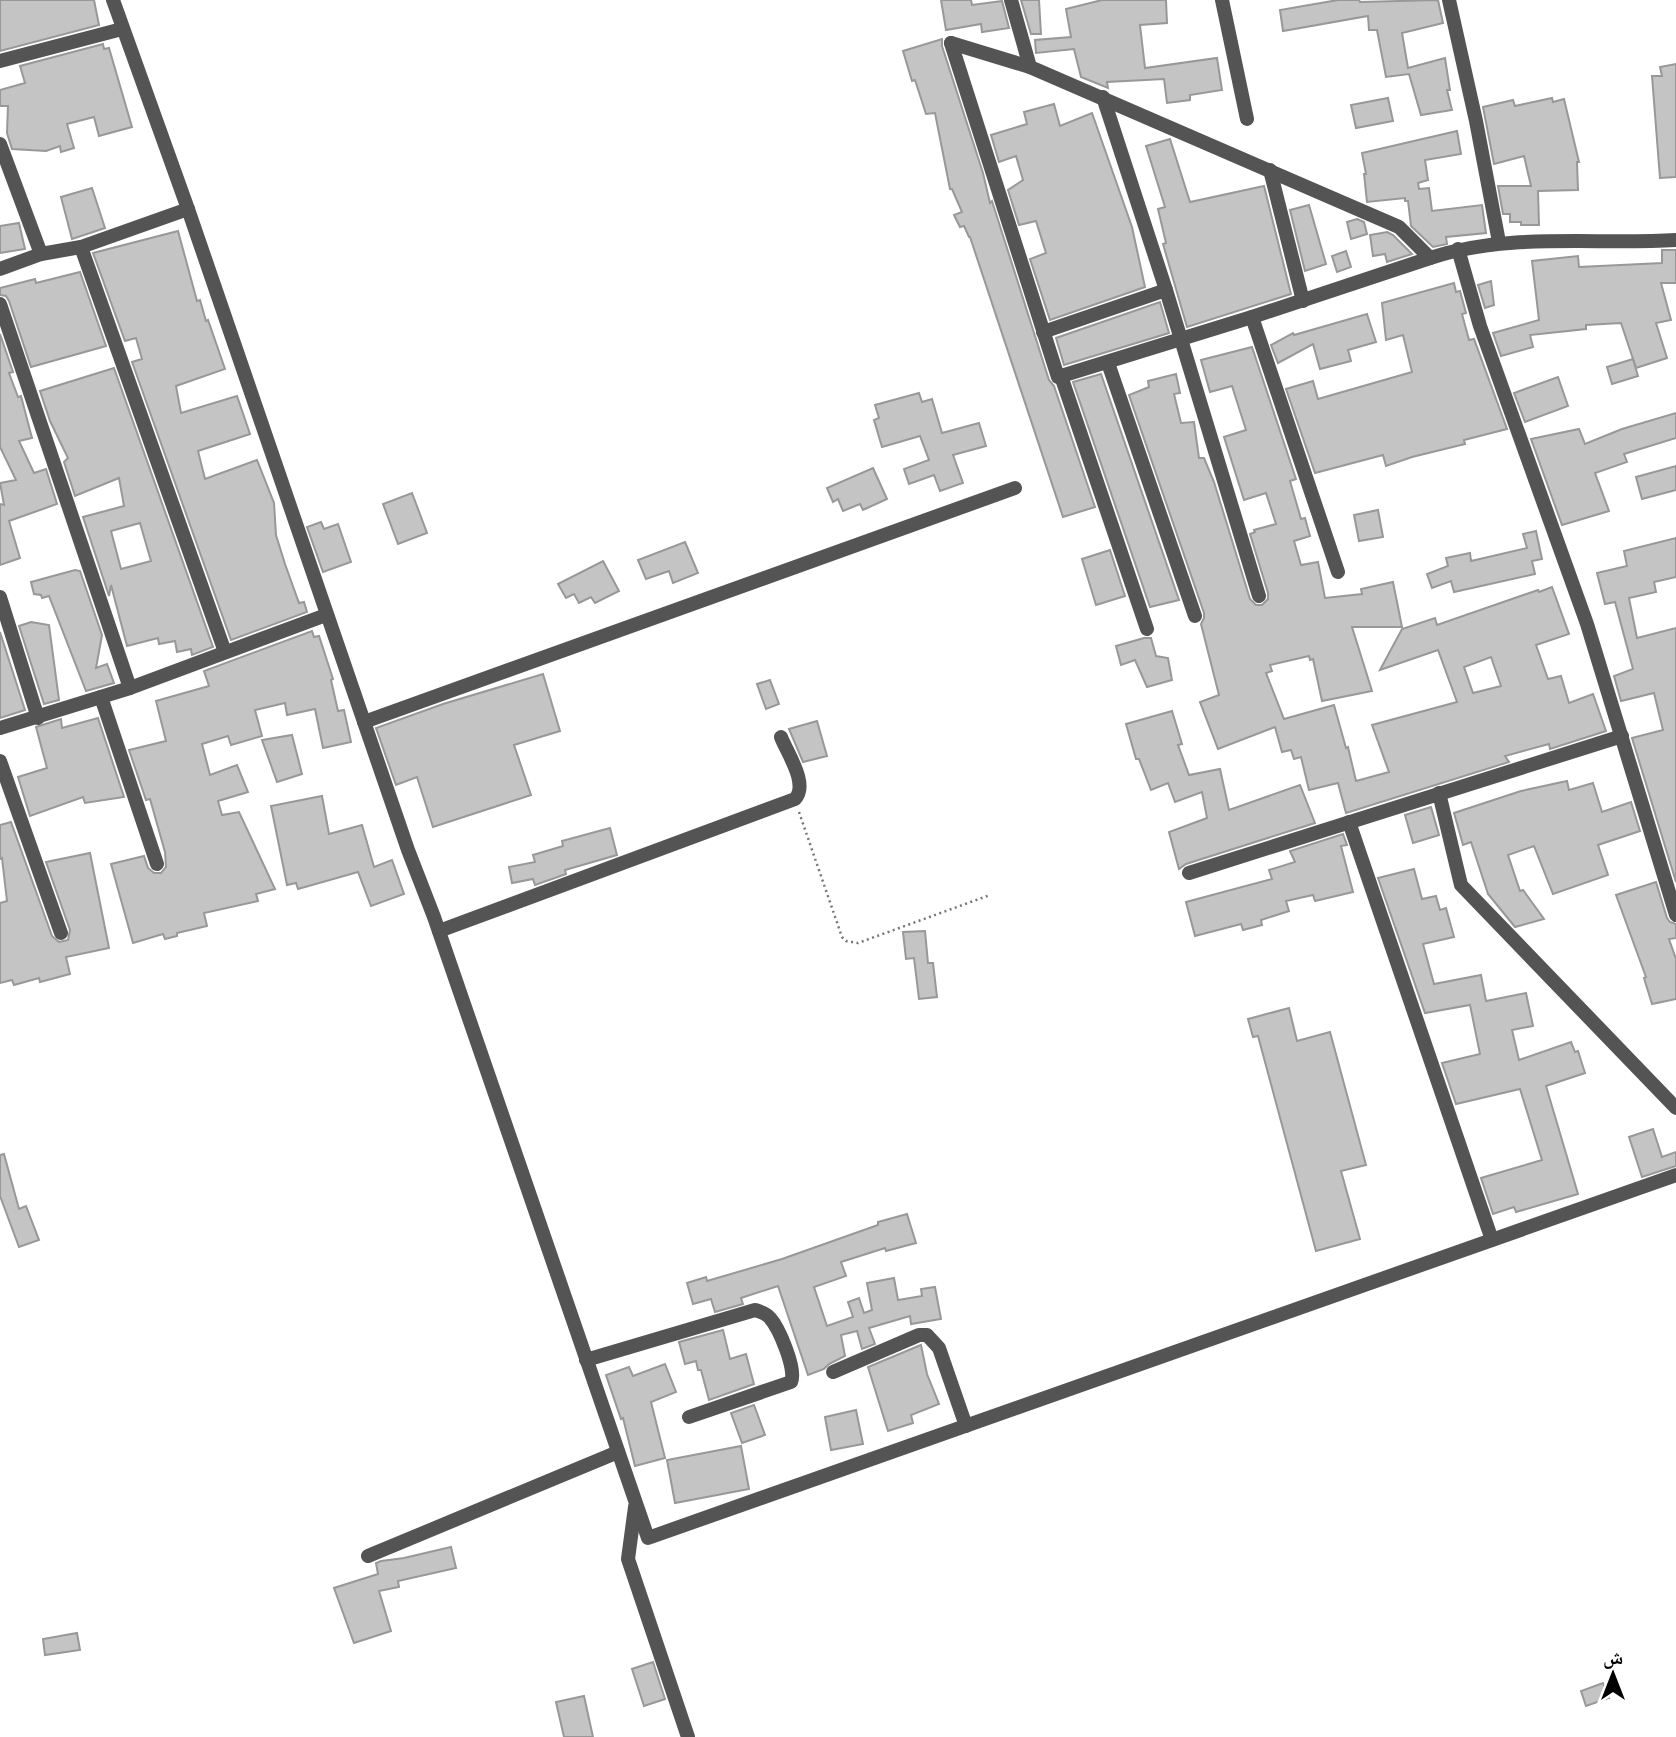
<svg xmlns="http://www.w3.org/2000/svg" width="1676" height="1737" viewBox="0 0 1676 1737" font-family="'Source Sans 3','Noto Naskh Arabic',sans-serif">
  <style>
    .building { fill: #c4c4c4; stroke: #989898; stroke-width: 2; fill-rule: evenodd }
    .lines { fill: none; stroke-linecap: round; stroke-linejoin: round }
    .path { stroke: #767676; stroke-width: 2.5; stroke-dasharray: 2 3.5; stroke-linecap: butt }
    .minor { stroke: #545454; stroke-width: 14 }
  </style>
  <rect width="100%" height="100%" fill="#fff"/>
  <g class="building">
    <polygon points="0,0 94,0 99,25 0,51"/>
    <polygon points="941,0 971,0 972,5 1002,1 1009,28 982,32 981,24 946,30"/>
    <polygon points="1021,0 1039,0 1041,34 1031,34"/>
    <polygon points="1102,0 1166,0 1167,23 1140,25 1145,68 1217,58 1222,90 1190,95 1190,100 1167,103 1164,79 1107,82 1108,88 1081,77 1074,49 1036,53 1035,40 1071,37 1066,9"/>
    <polygon points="1338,0 1359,0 1360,2 1438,0 1443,23 1402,33 1408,68 1445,58 1450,90 1447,90 1452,110 1421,115 1409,74 1386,77 1377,30 1369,30 1368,16 1283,31 1280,10"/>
    <polygon points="942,39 942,46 983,173 990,203 992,201 1049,380 1054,386 1095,507 1063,517 970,237 969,237 964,226 960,227 954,215 962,212 952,189 950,189 935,113 926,114 915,80 912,81 903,51"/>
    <polygon points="103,44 104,49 109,48 132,127 99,136 94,117 67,124 74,148 61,152 60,146 46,151 12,149 7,133 8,106 0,106 0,90 25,83 20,66"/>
    <polygon points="1676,64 1676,177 1660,178 1652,76 1662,76 1660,67"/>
    <polygon points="1388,98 1393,121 1356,128 1351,105"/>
    <polygon points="1552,98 1553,102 1564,99 1579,162 1577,162 1578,190 1538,191 1539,225 1521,225 1521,222 1510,222 1510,214 1503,214 1498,186 1531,186 1524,156 1494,164 1483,107 1513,100 1515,106"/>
    <polygon points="1054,104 1060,126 1092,113 1132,227 1145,287 1050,320 1030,259 1046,253 1036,221 1019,225 1008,190 1023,180 1016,156 999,162 991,135 1027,124 1024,112"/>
    <polygon points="1457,131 1461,154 1425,160 1428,180 1418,183 1419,189 1429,188 1432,211 1482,205 1486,233 1446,237 1447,244 1433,247 1411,226 1408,201 1405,201 1405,198 1367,202 1364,174 1366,174 1362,153"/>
    <polygon points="1170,139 1190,202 1264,186 1291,294 1187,327 1163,244 1166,243 1158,209 1165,207 1146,146"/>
    <polygon points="92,188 105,228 72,239 61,197"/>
    <polygon points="1309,205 1326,264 1305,271 1290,210"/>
    <polygon points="1357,219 1364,222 1367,234 1351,239 1347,222"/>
    <polygon points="19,223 25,249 0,253 0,226"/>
    <polygon points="178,231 197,301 200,300 206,321 208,320 225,369 176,386 181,413 237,396 250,434 198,451 205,479 257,460 274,503 276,535 285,564 299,603 304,602 307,612 231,640 132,362 142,359 136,338 125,341 93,253"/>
    <polygon points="1387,232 1393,235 1412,254 1387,262 1385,254 1373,256 1370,235"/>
    <polygon points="1662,250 1676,250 1676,283 1661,283 1671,320 1656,323 1667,358 1636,368 1621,323 1586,325 1586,329 1530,335 1533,347 1501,356 1493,333 1539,320 1532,261 1578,256 1579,267 1662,263"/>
    <polygon points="1346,251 1351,267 1337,272 1332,256"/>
    <polygon points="80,272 106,346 31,367 9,301 6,296 0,295 0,288 35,279 36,283"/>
    <polygon points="1491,281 1494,305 1485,308 1478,285"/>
    <polygon points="1454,283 1456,292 1460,291 1466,313 1462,314 1469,340 1474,339 1507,429 1464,440 1465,444 1412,457 1386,466 1383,455 1315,473 1286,389 1313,381 1318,399 1412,372 1403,335 1386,340 1382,303"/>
    <polygon points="1160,302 1169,333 1064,365 1056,338"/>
    <polygon points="1367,314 1376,342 1348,350 1351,361 1320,369 1313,344 1278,363 1271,345 1293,333 1294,335"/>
    <polygon points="0,334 13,372 9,373 18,397 21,396 32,438 19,441 34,473 46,469 57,504 9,521 20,558 0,565 0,504 4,505 0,483 16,480 0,447"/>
    <path d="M1252,347l44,132 -6,2 11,38 4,-1 5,18 -16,5 7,24 17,-3 7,36 37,-4 -1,-5 32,-7 9,45h-50l20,64 -50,10 -9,-42 -3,1 -1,-4 -39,9 2,6 -6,2 18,46 50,-14 12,43 2,-1 8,34 33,-9 -17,-47 85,-23 -19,-52 -58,20 22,-41 33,-11 2,7 101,-35 1,2 13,-5 17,47 -33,11 12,34 13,-3 8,27 24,-9 13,37 -56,18 -1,-5 -44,12 4,6 -163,51 -8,-30 -29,7 -8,-33 -7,2 -3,-9 -9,2 -7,-25 -57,22 -18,-47 19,-7 -18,-71 3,-6v-5l-75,-218 20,-8 -1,-6 28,-7 4,19 -6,1 7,29 13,-1 5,36h5l10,24 36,117 6,6h6l6,-6v-6l-18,-59 5,-2 -1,-2 22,-6 -10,-31 -22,7 -20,-63 22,-7 -14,-44 -22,6 -9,-32zM1491,657l10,29 -28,7 -9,-26z"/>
    <polygon points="1633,359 1638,376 1612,384 1607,367"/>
    <path d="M114,368l99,279 -21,8 -1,-6 -14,3 -2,-11 -16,3 -1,-6 -31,8 -16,-61 -2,11 -26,-79 41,-11 -5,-28 -44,18 -11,-34 4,-4 -18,-37 -10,-30zM140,523l11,38 -30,8 -10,-38z"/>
    <polygon points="1101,374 1179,600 1150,607 1073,382"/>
    <polygon points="1558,377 1568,406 1525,422 1514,393"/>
    <polygon points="919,393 922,402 932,399 942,433 979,423 986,446 953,455 963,483 940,491 934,475 909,484 904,469 929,460 920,436 882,447 874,420 879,418 875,405"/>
    <polygon points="1676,413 1676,438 1624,454 1627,462 1595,473 1609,511 1562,525 1531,439 1579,429 1585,444 1622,429"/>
    <polygon points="1676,466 1676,490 1642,499 1636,477"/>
    <polygon points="873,468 887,499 863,510 860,504 843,511 838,499 833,502 827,488"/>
    <polygon points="412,493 427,533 398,544 383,504"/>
    <polygon points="1378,510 1383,537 1359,541 1354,515"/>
    <polygon points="321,522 324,529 338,524 351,562 323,572 307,527"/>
    <polygon points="1536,531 1542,559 1532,561 1535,574 1454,592 1451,581 1432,588 1427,574 1448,566 1446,558 1470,553 1471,561 1527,548 1523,534"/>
    <polygon points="1676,538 1676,577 1654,582 1656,592 1629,598 1637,638 1676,628 1676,882 1632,738 1663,730 1654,693 1621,701 1614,676 1633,669 1615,602 1605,604 1597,573 1627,566 1624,551"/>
    <polygon points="685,542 698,573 673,583 669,571 646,579 638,560"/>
    <polygon points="1110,550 1125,596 1096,605 1082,559"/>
    <polygon points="603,561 619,591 595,603 591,597 579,603 574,594 566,598 558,584"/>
    <polygon points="75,570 80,571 102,635 96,668 107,664 114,683 86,691 49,596 42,598 41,595 34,594 31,582"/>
    <polygon points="31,622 49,625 59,700 44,704 19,626"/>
    <polygon points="312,631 314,637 319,636 333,679 331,680 338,711 344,710 351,742 323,748 315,709 287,715 285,703 255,710 262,736 231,745 228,736 202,744 210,775 237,765 248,792 218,801 222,815 239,812 275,889 256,894 258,901 204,913 207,926 177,933 177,936 165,939 163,934 133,943 111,864 144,856 148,868 154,873 161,873 166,867 165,852 150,799 146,800 129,750 166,741 156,701 209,686 204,671"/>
    <polygon points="0,632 25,710 0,718"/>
    <polygon points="1144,638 1151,638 1156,656 1168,658 1172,680 1147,687 1135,660 1121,665 1116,646"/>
    <polygon points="543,674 560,731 514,745 531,795 433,827 417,777 396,785 376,728 443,704"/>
    <polygon points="770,680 779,704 766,709 757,684"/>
    <polygon points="1172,711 1182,744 1178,745 1189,775 1220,769 1229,810 1300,785 1315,823 1186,864 1179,869 1169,832 1207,818 1202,792 1175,802 1168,783 1151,790 1139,759 1136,759 1126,724"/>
    <polygon points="98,718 124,797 85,803 83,797 30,816 18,777 47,768 36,727 61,719 62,728"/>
    <polygon points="817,721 827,756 803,762 789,729"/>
    <polygon points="292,735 302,774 277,782 262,740"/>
    <polygon points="1567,781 1569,790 1593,783 1602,812 1631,802 1640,831 1598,845 1608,875 1553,894 1534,846 1508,855 1520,891 1523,890 1544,919 1515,927 1488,894 1471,842 1463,845 1454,813 1521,791"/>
    <polygon points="322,796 329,834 362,825 374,867 392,860 404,894 371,906 358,872 298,889 296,883 287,885 271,806"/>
    <polygon points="1431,807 1439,835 1413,843 1405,815"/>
    <polygon points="11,822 52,936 59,942 68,940 70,930 46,862 90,853 109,948 66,957 70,974 40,982 39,978 14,985 12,980 0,983 0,903 7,901 2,858 0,859 0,825"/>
    <polygon points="610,828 617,855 565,870 566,874 535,885 533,879 512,883 509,867 535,862 533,855 563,846 562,841"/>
    <polygon points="1343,834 1347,845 1341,846 1353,892 1315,901 1313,895 1286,901 1289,911 1261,920 1262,925 1243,930 1241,924 1195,936 1186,902 1272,879 1269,870 1295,862 1290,851"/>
    <polygon points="1414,869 1422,899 1436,896 1440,910 1446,908 1454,937 1423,944 1434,984 1481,975 1486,1001 1526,993 1533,1026 1512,1030 1519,1060 1571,1042 1575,1052 1578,1051 1585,1073 1546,1086 1578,1194 1516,1212 1514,1207 1493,1214 1481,1178 1542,1160 1520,1089 1456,1104 1442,1063 1480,1054 1470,1005 1425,1013 1378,878"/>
    <polygon points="1656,882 1667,918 1670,922 1676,924 1676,938 1669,939 1676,959 1676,999 1652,1004 1644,978 1646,977 1616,895"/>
    <polygon points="925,931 928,963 933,963 937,997 919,999 914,958 906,959 903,932"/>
    <polygon points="1289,1008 1297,1041 1330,1032 1366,1165 1341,1171 1360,1239 1316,1251 1258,1036 1253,1037 1248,1019"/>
    <polygon points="1653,1129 1662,1157 1676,1152 1676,1166 1642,1177 1629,1137"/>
    <polygon points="4,1154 19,1209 26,1206 39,1240 19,1247 0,1196 0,1155"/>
    <polygon points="907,1214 916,1243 886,1251 885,1248 841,1262 846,1276 814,1287 827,1326 853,1317 848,1302 859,1298 864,1313 872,1310 867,1283 894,1278 898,1300 922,1296 921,1289 935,1287 941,1319 911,1324 910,1316 869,1328 875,1344 862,1349 857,1331 841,1335 845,1356 829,1364 824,1369 808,1375 778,1286 741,1298 743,1304 715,1312 711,1299 693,1304 687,1283 706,1277 707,1281 782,1259 878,1225 878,1222"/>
    <polygon points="723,1330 730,1359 746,1354 754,1384 709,1400 701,1370 698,1370 696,1361 685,1364 679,1342"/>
    <polygon points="921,1345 927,1374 939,1404 911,1415 913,1423 888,1431 868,1367"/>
    <polygon points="665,1364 676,1392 651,1402 665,1458 635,1466 623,1418 621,1419 606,1375 629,1367 633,1376"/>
    <polygon points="754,1405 765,1435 742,1443 731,1413"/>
    <polygon points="856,1410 863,1444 831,1450 825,1417"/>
    <polygon points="741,1446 749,1489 675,1503 667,1460"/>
    <polygon points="451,1547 456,1568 398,1581 399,1587 379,1591 391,1631 354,1643 334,1588 378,1574 376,1563 381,1561 404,1558"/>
    <polygon points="77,1633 80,1650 45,1655 43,1639"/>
    <polygon points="653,1662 665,1699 644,1706 632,1669"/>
    <polygon points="1603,1683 1609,1698 1586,1706 1581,1691"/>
    <polygon points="584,1696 593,1737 564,1737 556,1702"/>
  </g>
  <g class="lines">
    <polyline class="path" points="799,812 842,937 846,941 858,943 990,895"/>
    <g class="minor">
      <polyline points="113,0 188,209 408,850 434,917 648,1538 1676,1175"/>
      <path d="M1011,0l19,67 369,160 31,31c79,-26 164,-13 246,-18"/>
      <polyline points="1222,0 1247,119"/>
      <polyline points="1449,0 1476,121 1499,242"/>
      <polyline points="951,43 1058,377 1252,317 1430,258"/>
      <polyline points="951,43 1030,67"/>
      <polyline points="0,61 122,29"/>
      <polyline points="1103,97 1166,290 1259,596"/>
      <polyline points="0,144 41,254"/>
      <polyline points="1270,170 1303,301"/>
      <polyline points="81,247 225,652"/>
      <polyline points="1458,249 1480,326 1587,624 1676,915"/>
      <polyline points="0,269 41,254 81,247 188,209"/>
      <polyline points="0,304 130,688"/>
      <polyline points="1252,317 1338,572"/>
      <polyline points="1043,332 1166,290"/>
      <polyline points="1108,363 1195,616"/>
      <polyline points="1061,376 1147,629"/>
      <polyline points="0,597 38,718"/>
      <polyline points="101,697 157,864"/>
      <polyline points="364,722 1015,488"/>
      <polyline points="0,728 130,688 326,615"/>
      <polyline points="0,761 61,933"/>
      <polyline points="1439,793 1461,885 1676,1108"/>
      <polyline points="1349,822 1492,1240"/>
      <polyline points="1189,873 1622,736"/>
      <path d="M439,931l356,-132c14,-15 -8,-46 -14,-62"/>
      <path d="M586,1360l169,-50c6,2 11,3 15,8 9,10 27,52 21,64l-102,35"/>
      <polyline points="833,1372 919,1335 927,1335 939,1348 966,1426"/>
      <polyline points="635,1507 628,1559 688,1737"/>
      <polyline points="368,1556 618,1452"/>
    </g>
  </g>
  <g transform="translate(1613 1674)" stroke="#ffffff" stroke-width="5" paint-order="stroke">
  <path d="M0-5L12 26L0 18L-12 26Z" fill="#000000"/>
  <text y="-10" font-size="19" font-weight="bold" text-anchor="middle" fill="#000000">ش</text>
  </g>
</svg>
